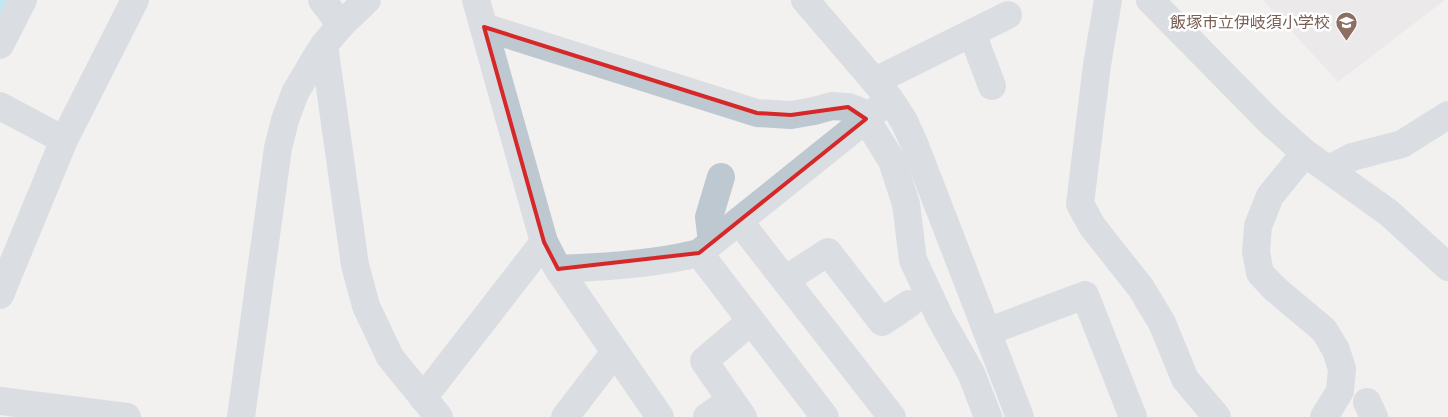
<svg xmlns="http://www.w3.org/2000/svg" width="1448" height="417" viewBox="0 0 1448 417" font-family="Karla,'Noto Sans JP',sans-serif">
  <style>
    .education { fill: #e4e1e2 }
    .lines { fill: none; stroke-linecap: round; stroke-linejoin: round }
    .river { stroke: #87dcf2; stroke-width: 38 }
    .minor { stroke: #bdc8d0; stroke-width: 28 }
    .marked { fill: none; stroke: #d62828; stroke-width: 4; stroke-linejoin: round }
    .labels { text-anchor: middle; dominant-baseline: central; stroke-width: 5; stroke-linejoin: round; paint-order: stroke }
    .education-label { font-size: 16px; fill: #785e54; stroke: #fff; text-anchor: end }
  </style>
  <rect width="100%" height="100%" fill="#f3f0f0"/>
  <polygon class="education" points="1263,0 1445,0 1338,82"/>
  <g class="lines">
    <polyline class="river" points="0,5 2,0"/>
    <g class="minor">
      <polyline points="322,0 341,25"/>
      <polyline points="476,0 544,242 558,269 660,417"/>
      <polyline points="805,0 889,98 904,121 914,143 1020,417"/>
      <polyline points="1108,0 1097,65 1080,204 1092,226 1141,288 1162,323 1185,379 1217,417"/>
      <polyline points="1150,0 1269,121 1305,153 1389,213 1448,267"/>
      <polyline points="484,27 757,113 791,115 814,111 832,106 848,107 859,111 866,119 892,161 906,204 913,260 940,318 971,373 988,417"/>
      <polyline points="972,33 992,86"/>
      <polyline points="0,45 23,0"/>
      <polyline points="324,45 355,265 366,306 390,357 439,417"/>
      <polyline points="875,81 1008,15"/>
      <polyline points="0,106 64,140"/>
      <polyline points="1305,153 1270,196 1258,226 1256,252 1260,273 1274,288 1324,330 1336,350 1342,369 1340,391 1324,417"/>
      <polyline points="1329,169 1352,157 1402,144 1448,115"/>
      <polyline points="739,221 892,417"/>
      <polyline points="712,242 709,217 721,177"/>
      <polyline points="699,253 825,417"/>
      <path d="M558,269c46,-2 97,-5 141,-16l167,-134 13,-11"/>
      <polyline points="785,280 828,252 882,322 909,304"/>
      <polyline points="0,295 64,140 135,0"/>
      <polyline points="987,332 1085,295 1133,417"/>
      <polyline points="423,398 544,242"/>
      <polyline points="731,400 704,361 751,321"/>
      <polyline points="0,401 127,417"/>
      <polyline points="1367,402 1374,417"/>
      <polyline points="241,417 278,148 285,120 295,93 315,59 324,45 341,25 367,0"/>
      <polyline points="565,417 615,352"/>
      <polyline points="707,417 731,400 743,417"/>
    </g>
  </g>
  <path d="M0 0H1448V417H0ZM484,27l273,86 34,2 57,-8 18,12 -167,134 -141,16 -14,-27z" fill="#f3f0f0" fill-opacity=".55" fill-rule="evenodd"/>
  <path class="marked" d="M484,27l273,86 34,2 57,-8 18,12 -167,134 -141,16 -14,-27z"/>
  <defs>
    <symbol id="school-pin" viewBox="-11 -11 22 30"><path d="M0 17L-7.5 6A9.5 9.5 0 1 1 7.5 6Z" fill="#8d6e63" stroke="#fff"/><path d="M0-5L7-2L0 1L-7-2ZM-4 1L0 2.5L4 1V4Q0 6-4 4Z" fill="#fff"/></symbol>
  </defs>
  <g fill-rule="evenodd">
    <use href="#school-pin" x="1334" y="10" width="25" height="34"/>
  </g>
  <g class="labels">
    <g class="education-label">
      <text x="1330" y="22">飯塚市立伊岐須小学校</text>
    </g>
  </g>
</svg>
